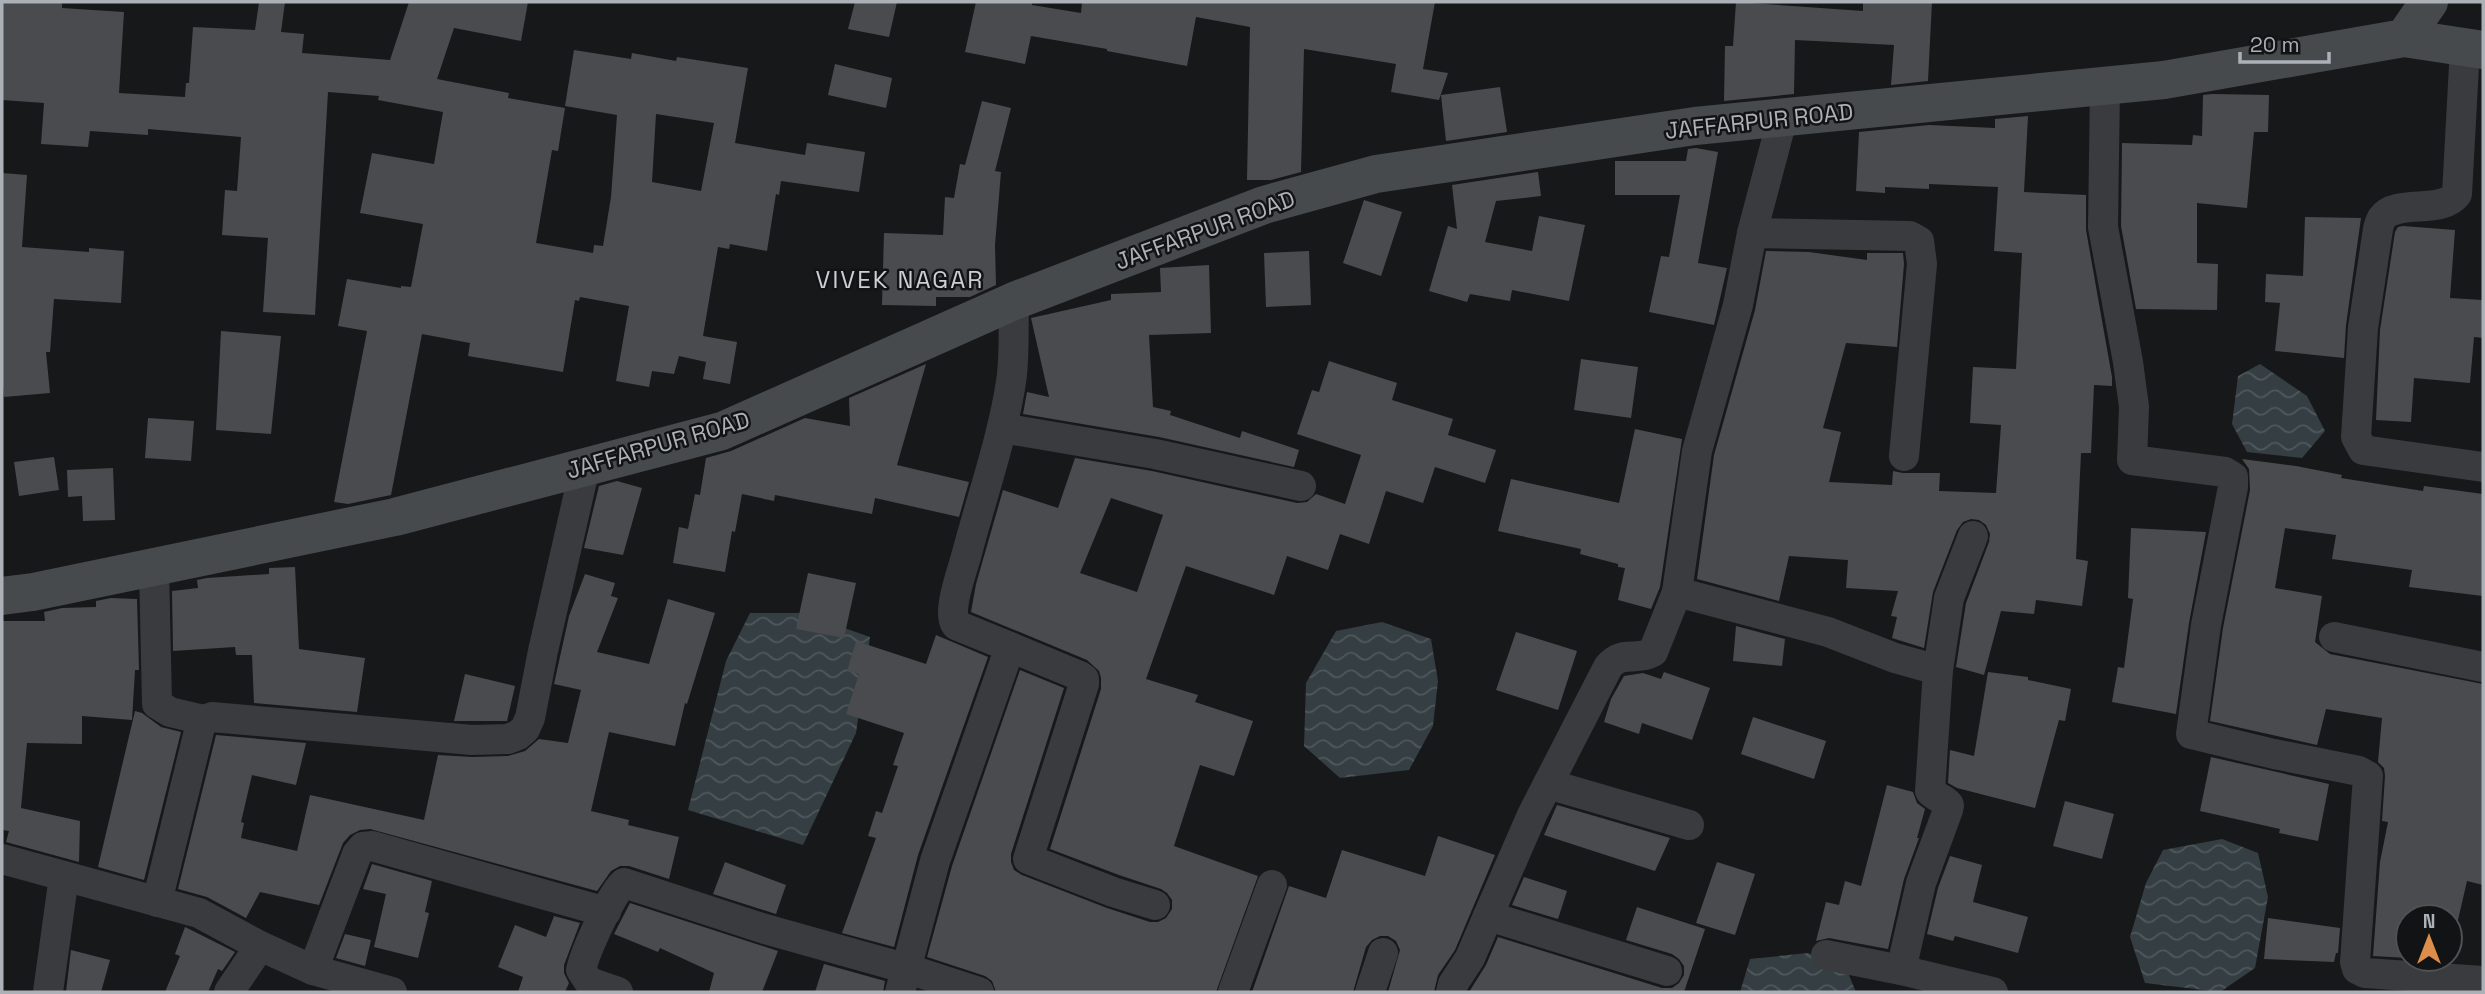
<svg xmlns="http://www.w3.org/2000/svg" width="2485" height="994" viewBox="0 0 2485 994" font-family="'Space Grotesk',sans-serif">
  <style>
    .water { fill: url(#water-waves) }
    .building { fill: #494b4e; fill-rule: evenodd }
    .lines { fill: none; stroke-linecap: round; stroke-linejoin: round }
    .street { stroke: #393b3e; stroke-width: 30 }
    .secondary { stroke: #474a4d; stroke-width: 38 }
    .labels { text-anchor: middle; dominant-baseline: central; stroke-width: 5; stroke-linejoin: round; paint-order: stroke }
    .street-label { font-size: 23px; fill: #abb1b7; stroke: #121314 }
    .neighbourhood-label { font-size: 24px; letter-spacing: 2px; fill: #cbcfd4; stroke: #121314 }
  </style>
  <defs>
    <pattern id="water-waves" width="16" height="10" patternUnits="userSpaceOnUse" patternTransform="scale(1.75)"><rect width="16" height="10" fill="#343e43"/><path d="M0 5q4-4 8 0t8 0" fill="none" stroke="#4f585c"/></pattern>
  </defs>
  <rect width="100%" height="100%" fill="#171819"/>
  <g class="water">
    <polygon points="2260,364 2307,396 2325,431 2302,458 2247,452 2232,424 2238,376"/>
    <polygon points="750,613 802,613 870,637 856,733 803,845 688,810 726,661"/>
    <polygon points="1382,622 1431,639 1438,681 1433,726 1409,770 1340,778 1304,746 1306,683 1336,631"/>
    <polygon points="2222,839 2258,853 2268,897 2255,968 2220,992 2145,983 2130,937 2146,883 2163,850"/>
    <polygon points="1808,953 1846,968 1856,992 1740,992 1750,959"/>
  </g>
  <g class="building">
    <path d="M2,2h60v6l62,4 -5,81 66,4 1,-14h3l4,-56 62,3 4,-28h26l-4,30 23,2 -2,19 88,7 19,-58h119l-7,39 -67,-13 -17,51 72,14 -1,5 57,10 -7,43 -6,-1 -16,93 57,10 1,-8 9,1 8,-49 6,-82 -52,-9 9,-56 57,9 1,-6 44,8 1,-4 71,11 -13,75 70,12 2,-12 58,9 -6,40 -78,-11 -2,14 -3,-1 -9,57 -37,-7 -1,5 -11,-2 -15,89 34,6 -7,42 -27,-5 3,-17 -27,-6 -5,18 -22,-3 -3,16 -33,-6 13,-75 -49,-9 -1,4 -4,-1 -12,72 -95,-16 2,-13 -48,-9 -31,161 -43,9 -14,-2 33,-171 -29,-5 9,-47 54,9v-2l10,1 12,-63 -63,-11 12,-60 62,11 9,-52 -65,-12 1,-4 -51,-4 -13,223 -52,-3 5,-74 -46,-3 3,-45 12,1 4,-54 -93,-8v6l-58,-4 -2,16 -47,-3 3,-41 -42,-3zM656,114l58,9 -13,68 -49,-9z"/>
    <polygon points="855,2 897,2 889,37 848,29"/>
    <polygon points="976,2 1032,2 1032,5 1081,13 1082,2 1435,2 1423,69 1448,73 1439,100 1391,92 1396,64 1304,49 1301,172 1271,180 1247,180 1250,27 1196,17 1187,66 1107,51 1107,49 1031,36 1025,64 965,52"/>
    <polygon points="1736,2 1863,11 1863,2 1932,2 1928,81 1891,85 1894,45 1795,40 1794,94 1724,101 1725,46 1733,46"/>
    <polygon points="835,64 892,78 886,108 828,95"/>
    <polygon points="1500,87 1507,132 1446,141 1441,95"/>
    <polygon points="2212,94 2269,95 2268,132 2254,132 2247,208 2197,203 2197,263 2218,264 2217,310 2136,309 2121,226 2122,143 2192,145 2193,135 2202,136 2203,95"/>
    <polygon points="982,101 1011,108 995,171 1001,172 995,245 996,285 970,297 936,297 936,306 882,305 884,233 943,235 945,197 954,198 960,164 965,165"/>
    <polygon points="2028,116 2024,192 2086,195 2086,230 2112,377 2112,386 2094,385 2091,453 2081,453 2076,559 2088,561 2082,606 2036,600 2034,614 2001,611 1984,675 1956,667 1966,603 1989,542 1990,534 1986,525 1979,520 1971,519 1963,522 1957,530 1933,592 1924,648 1892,638 1897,617 1891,616 1898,591 1846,588 1848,560 1789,556 1779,601 1697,579 1714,455 1755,310 1766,251 1809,252 1867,260 1867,253 1903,253 1904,264 1897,347 1846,343 1823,428 1841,432 1829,482 1892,485 1893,471 1903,473 1940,473 1939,491 1996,493 2001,425 1970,423 1973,367 2016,369 2022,253 1994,251 1998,187 1929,184 1929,189 1885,187 1885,193 1856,191 1859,132 1929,125 1995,128 1995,119"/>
    <polygon points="1696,148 1718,152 1698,263 1727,268 1714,325 1649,312 1661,256 1669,257 1680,195 1615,195 1615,161 1686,161 1688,149"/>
    <polygon points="1538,172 1541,196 1496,201 1485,242 1532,251 1539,216 1585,225 1569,301 1512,290 1510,301 1470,294 1467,302 1429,291 1448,226 1457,229 1452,185"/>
    <polygon points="2,173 27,175 22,247 89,252 89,248 124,251 121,303 54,299 50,352 46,352 50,393 4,397 2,374"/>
    <polygon points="1364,200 1402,212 1381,276 1343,263"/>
    <polygon points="2305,217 2361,218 2346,325 2344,358 2275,351 2280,303 2265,302 2266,274 2303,276"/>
    <polygon points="2403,226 2455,230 2450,298 2483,300 2483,338 2474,337 2470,383 2414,378 2411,422 2376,420 2380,330 2395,232 2398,227"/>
    <polygon points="1309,251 1311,305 1266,307 1264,253"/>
    <polygon points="1209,265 1211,333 1149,335 1153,407 1171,411 1170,415 1240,438 1242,431 1299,450 1294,467 1159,437 1023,414 1027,392 1049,397 1031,318 1111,300 1111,294 1161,292 1160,268"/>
    <polygon points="221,331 281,336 271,434 216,430"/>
    <polygon points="1581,359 1638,367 1631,418 1574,410"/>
    <path d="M1329,361l68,22 -5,17 61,19 -5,16 48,15 -11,33 -50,-16 -12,36 -37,-12 -17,53 -29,-10 -12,36 -41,-14 -13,39 -88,-29 -40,113 52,16 -3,7 58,19 -19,55 -34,-11 -26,81 84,30 -42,116h-220l-4,-11 -7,-5 -58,-19 25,-91 68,-196 44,18 -53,166v8l3,8 8,5 85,33 43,14h8l8,-4 6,-9v-9l-5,-7 -6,-4 -42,-14 -69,-26 51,-160v-11l-2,-7 -12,-11 -116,-48 5,-28 27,-94 55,18 17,-50 77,13 145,32 10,-1 9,-8 29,10 16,-49 -64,-21 15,-44 7,2zM1111,498l52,17 -26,77 -57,-19z"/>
    <polygon points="926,364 897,465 969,482 959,517 875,498 872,514 775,495 774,501 742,494 735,532 732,531 725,572 673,563 679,527 688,529 695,494 700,495 706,458 731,451 805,418 850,426 849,398"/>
    <polygon points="148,418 194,421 191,461 145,458"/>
    <polygon points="1635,429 1682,439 1660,587 1651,609 1618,600 1625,568 1618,567 1618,564 1580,554 1581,549 1498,531 1511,479 1619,503"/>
    <polygon points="54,457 59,490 19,496 14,462"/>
    <polygon points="2242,459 2296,466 2342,475 2341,478 2423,491 2424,486 2483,494 2483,596 2409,587 2412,570 2332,559 2336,535 2285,528 2275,588 2322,596 2315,642 2330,654 2483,684 2483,885 2467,881 2458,920 2426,911 2425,917 2408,917 2408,958 2373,956 2380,862 2388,822 2382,821 2385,776 2384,768 2378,762 2382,718 2326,709 2317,745 2210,721 2223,628 2250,490 2249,469"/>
    <polygon points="113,468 115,520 83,521 82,496 68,497 67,470"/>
    <polygon points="617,481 642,488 623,555 584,548 599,486"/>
    <polygon points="2131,528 2206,532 2189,623 2176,714 2112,702 2118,667 2124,668 2133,599 2128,598"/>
    <polygon points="295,567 299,649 365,658 357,712 254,703 252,655 236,655 235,647 173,651 172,591 198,588 197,580 207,578 269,574 269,568"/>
    <polygon points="808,573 856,583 844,638 796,629"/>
    <polygon points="585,574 615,583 611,596 618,598 597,652 649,664 668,599 715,613 687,704 685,703 675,746 609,732 591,811 629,820 628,825 679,837 669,879 629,866 620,866 611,871 597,891 370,829 360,830 350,835 343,843 319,905 260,892 246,918 207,897 178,889 216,735 306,743 296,785 252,775 241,822 244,823 241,838 297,851 310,795 424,820 438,755 472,757 508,756 525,751 539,739 568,743 581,690 554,684 569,616"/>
    <polygon points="111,598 137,599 139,670 135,670 132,720 82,716 82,744 27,743 21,808 80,821 79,862 6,842 9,831 2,830 3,621 45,621 44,612 62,608 96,607 96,601"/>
    <polygon points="1736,626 1785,639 1782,666 1733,661"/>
    <polygon points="1516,632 1577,651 1558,710 1496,690"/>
    <polygon points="936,635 988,657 918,855 894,947 842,933 876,838 868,836 876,811 882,813 898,766 893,765 904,733 846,714 859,674 847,671 856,641 926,664"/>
    <polygon points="1664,672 1710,688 1692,740 1642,723 1639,734 1604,722 1611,699 1624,676 1643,673 1661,679"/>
    <polygon points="1988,672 2028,677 2028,680 2071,689 2065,721 2059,720 2035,808 1957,788 1948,783 1950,750 1974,756"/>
    <polygon points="465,674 515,686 507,721 454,721"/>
    <polygon points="135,711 142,713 161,727 181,732 144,880 98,867"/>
    <polygon points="1753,717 1826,741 1814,779 1741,754"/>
    <polygon points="2211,757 2329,784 2318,841 2279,833 2280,829 2200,811"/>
    <polygon points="1887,785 1913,792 1917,803 1925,809 1917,838 1919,838 1904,879 1888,949 1829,938 1816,941 1826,902 1839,905 1845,881 1861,886"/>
    <polygon points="2065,801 2114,814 2102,859 2053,846"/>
    <polygon points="1557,805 1670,838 1655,871 1544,835"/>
    <polygon points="1438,836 1495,855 1455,950 1438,975 1434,992 1388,992 1400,950 1396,941 1388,936 1380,936 1372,940 1366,947 1353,992 1252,992 1289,886 1326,898 1342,850 1425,876"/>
    <polygon points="1950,856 1982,865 1973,902 2028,917 2018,953 1955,936 1953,941 1927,934 1938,888"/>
    <polygon points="725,862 786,885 776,914 713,894"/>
    <polygon points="1717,862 1755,874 1735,935 1696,923"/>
    <polygon points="372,864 432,881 425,912 429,913 418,958 374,947 386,894 363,889"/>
    <polygon points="1524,877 1567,891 1558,919 1512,905"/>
    <polygon points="630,903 778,951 762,992 709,992 714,973 660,948 658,952 614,934"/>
    <polygon points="1637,907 1705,929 1684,992 1469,992 1486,965 1498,937 1662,988 1672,988 1679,983 1684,975 1684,966 1679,959 1672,954 1626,940"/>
    <polygon points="554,916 580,923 564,965 564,973 569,983 565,992 518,992 523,977 498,967 515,925 546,937"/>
    <polygon points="2268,918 2340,928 2338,953 2336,953 2334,962 2264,959"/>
    <polygon points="185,927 235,952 222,971 218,969 208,992 165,992 180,956 175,954"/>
    <polygon points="345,934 371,940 365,966 336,958"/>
    <polygon points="71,950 110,960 101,992 66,992"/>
    <polygon points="824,964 885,981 883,992 815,992"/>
  </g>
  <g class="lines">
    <g class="street">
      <path d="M2465,47l-8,147c-15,21 -61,4 -75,24 -2,3 -3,7 -4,11l-15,99 -7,109 7,13 120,17"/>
      <polyline points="2105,86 2103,227 2128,362 2134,407 2132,460 2225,472 2233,477 2233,487 2206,625 2191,734 2274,754 2359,771 2368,776 2355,962 2357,969 2365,973 2483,981"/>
      <polyline points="1752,233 1910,236 1919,241 1922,264 1904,456"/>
      <polyline points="1002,428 1155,454 1301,486"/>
      <polyline points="154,567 157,704 170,712 204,720"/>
      <polyline points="1677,592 1828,632 1895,658 1938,670"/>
      <polyline points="2334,637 2483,667"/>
      <polyline points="1010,647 1080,676 1084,679 1084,684 1028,859 1113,892 1155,905"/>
      <polyline points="1548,784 1689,825"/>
      <polyline points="2,859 199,913 260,946 313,970 392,992"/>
      <polyline points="157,902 200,727 204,720 212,717 472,740 508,739 518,735 525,729 530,718 543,651 585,467"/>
      <path d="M1488,916l44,-101 76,-148c15,-18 27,-5 45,-15l24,-60 20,-141 41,-146 14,-72 31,-117"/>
      <polyline points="1826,955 1901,970 1993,992"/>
      <polyline points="313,970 357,854 363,847 372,846 606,912"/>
      <path d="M1901,970l20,-87 27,-73 1,-5c-5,-7 -13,-7 -19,-14l8,-121 11,-72 24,-62"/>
      <polyline points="48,992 64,876"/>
      <polyline points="229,992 260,946"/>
      <path d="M618,992l-29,-10 -8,-12c4,-18 30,-76 43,-87l141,46 143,40 71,23"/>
      <path d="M900,992l35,-131 75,-214 -54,-22c-10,-12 7,-56 11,-72 15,-57 35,-113 44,-171 4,-26 2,-54 3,-81"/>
      <polyline points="1233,992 1272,885"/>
      <polyline points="1370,992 1383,953"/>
      <polyline points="1451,992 1453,984 1470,958 1488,916 1667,971"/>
    </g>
    <g class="secondary">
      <polyline points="2404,38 2483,50"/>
      <polyline points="2,596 33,592 395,517 722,431 1014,301 1264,205 1376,174 1695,126 2164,80 2404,38 2429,2"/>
    </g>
  </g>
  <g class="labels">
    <g class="street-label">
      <text transform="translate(1759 121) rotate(-6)">JAFFARPUR ROAD</text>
      <text transform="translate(1205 230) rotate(-20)">JAFFARPUR ROAD</text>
      <text transform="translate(658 445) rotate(-16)">JAFFARPUR ROAD</text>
    </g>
    <g class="neighbourhood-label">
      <text x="900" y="279">VIVEK NAGAR</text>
    </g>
  </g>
  <rect width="2485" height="994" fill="none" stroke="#abb1b7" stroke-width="7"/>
  <g transform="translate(2429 938)"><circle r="33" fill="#121314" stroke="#4f5255" stroke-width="2"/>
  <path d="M0-5L12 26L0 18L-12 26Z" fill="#dd8e4b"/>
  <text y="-10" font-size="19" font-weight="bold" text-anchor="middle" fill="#abb1b7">N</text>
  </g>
  <path d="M2240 52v10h89v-10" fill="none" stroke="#abb1b7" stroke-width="3.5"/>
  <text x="2250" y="52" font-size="21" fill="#abb1b7" stroke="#121314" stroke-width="5" paint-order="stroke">20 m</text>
</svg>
